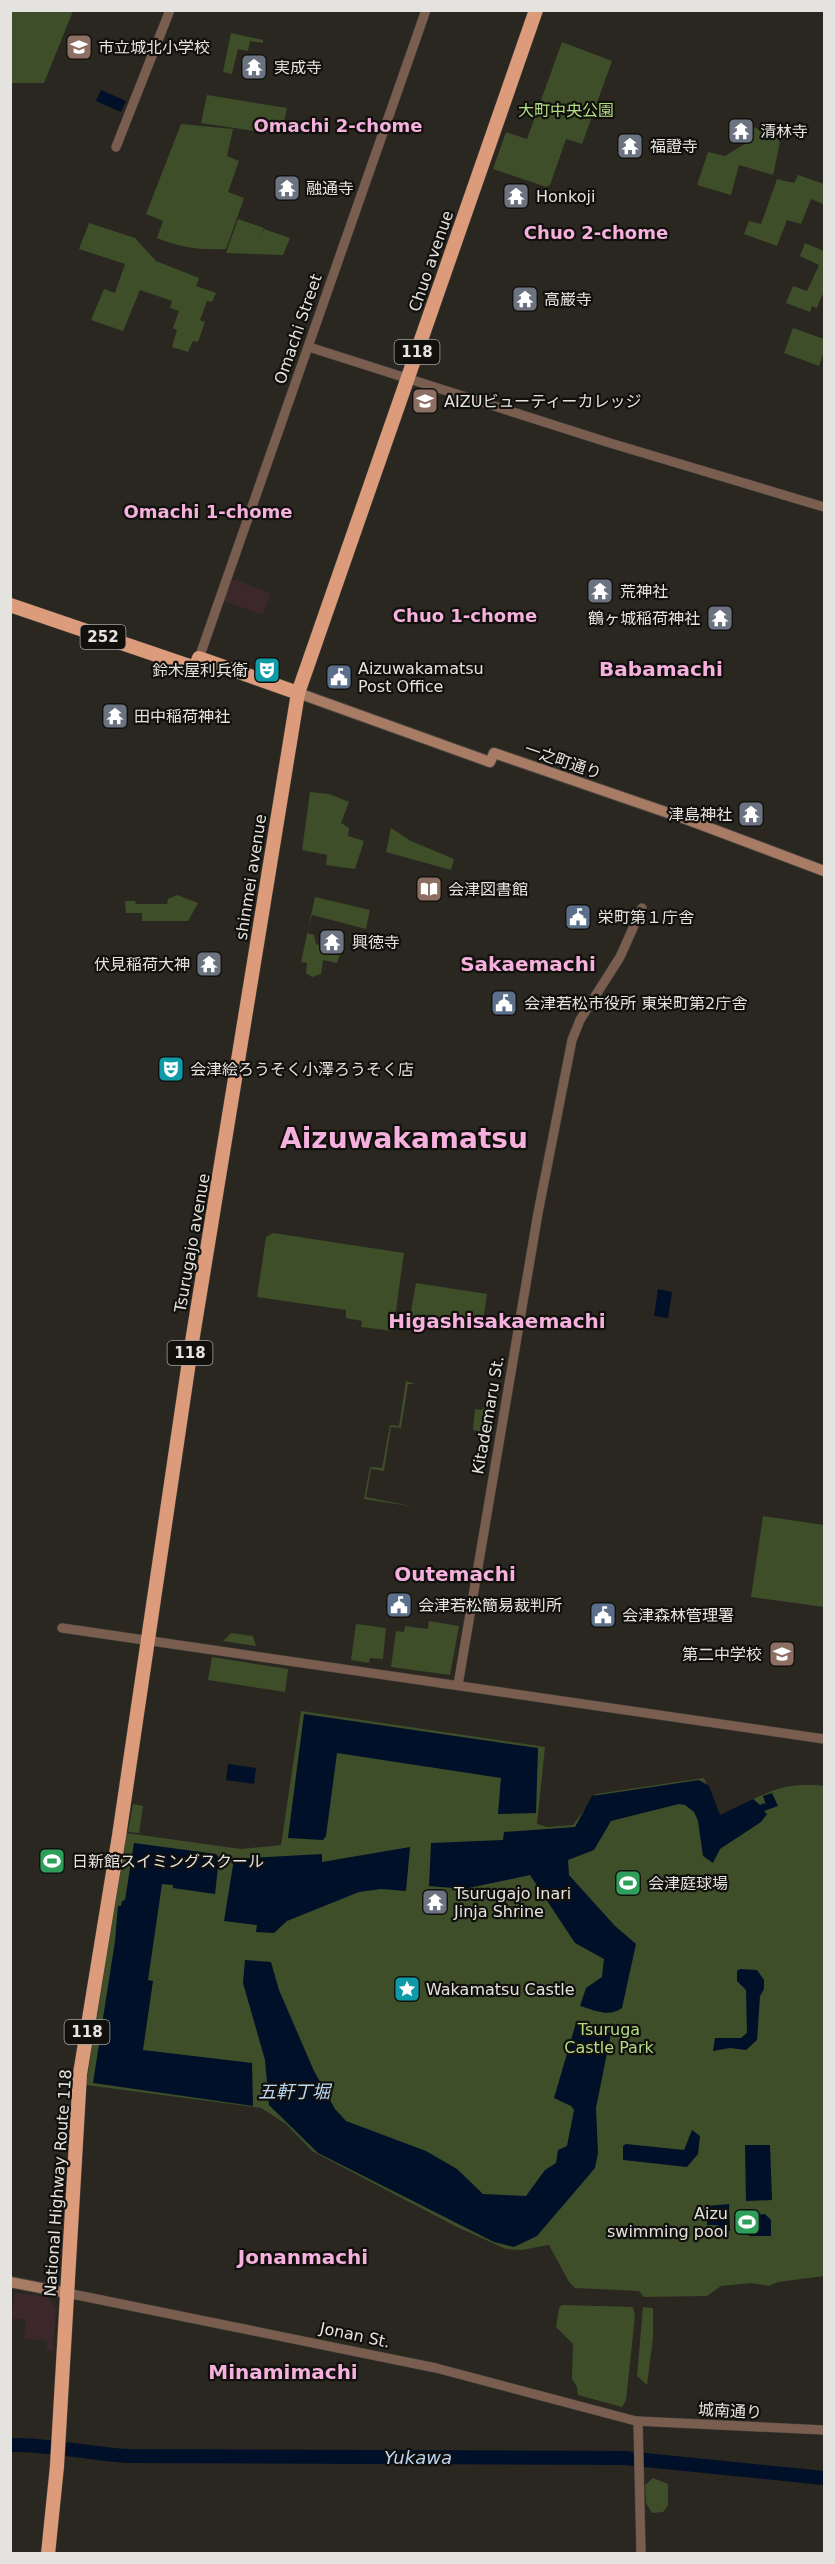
<svg xmlns="http://www.w3.org/2000/svg" width="835" height="2564" viewBox="0 0 835 2564" font-family="'DejaVu Sans','Noto Sans JP',sans-serif">
  <style>
    .commercial { fill: #3c282b }
    .green { fill: #3d4e29 }
    .water { fill: #001028 }
    .lines { fill: none; stroke-linecap: round; stroke-linejoin: round }
    .river { stroke: #001028; stroke-width: 14 }
    .tertiary-casing { stroke: #48453f; stroke-width: 10 }
    .secondary-casing { stroke: #48453f; stroke-width: 12 }
    .trunk-casing { stroke: #48453f; stroke-width: 15 }
    .tertiary { stroke: #795d4f; stroke-width: 9 }
    .secondary { stroke: #a87b64; stroke-width: 10 }
    .trunk { stroke: #dc9c7b; stroke-width: 14 }
    .labels { text-anchor: middle; dominant-baseline: central; stroke-width: 4.5; stroke-linejoin: round; paint-order: stroke }
    .shield { fill: #11100d; stroke: #a5a4a0; stroke-width: 1.5 }
    .shield-label { font-size: 15px; font-weight: bold; fill: #e5e3df }
    .poi-label { font-size: 16px; fill: #e5e3df; stroke: #11100d; text-anchor: start }
    .park-label { font-size: 16px; fill: #b2dd82; stroke: #11100d }
    .street-label { font-size: 16px; fill: #e5e3df; stroke: #11100d }
    .neighbourhood-label { font-size: 18px; font-weight: bold; fill: #f5b0de; stroke: #11100d }
    .water-label { font-size: 18px; font-style: italic; fill: #bbd6f4; stroke: #11100d }
    .quarter-label { font-size: 20px; font-weight: bold; fill: #f5b0de; stroke: #11100d }
    .town-label { font-size: 28px; font-weight: bold; fill: #f5b0de; stroke: #11100d }
  </style>
  <rect width="100%" height="100%" fill="#2a2721"/>
  <g class="commercial">
    <polygon points="235,580 271,593 263,615 224,601 231,581"/>
    <polygon points="15,2292 47,2297 56,2308 53,2351 47,2350 47,2341 24,2338 26,2320 11,2318"/>
  </g>
  <g class="green">
    <polygon points="11,10 73,11 44,83 11,83"/>
    <polygon points="231,33 263,40 263,43 250,41 248,51 238,49 232,74 223,72"/>
    <polygon points="562,42 612,61 582,144 566,139 550,185 546,187 493,169 506,132 527,139"/>
    <polygon points="207,95 287,108 281,135 201,123"/>
    <path d="M181,124l52,5 -6,27 12,5 -11,31 16,6 -18,51c-26,1 -45,-1 -69,-11l6,-17 -17,-7z"/>
    <polygon points="752,127 773,133 780,142 773,175 739,165 731,195 697,185 708,152 725,156 748,142"/>
    <polygon points="798,175 824,184 823,204 811,199 801,224 787,220 777,246 744,234 749,221 761,224 777,179 794,183"/>
    <polygon points="238,219 264,228 258,242 264,229 290,238 283,255 226,253"/>
    <polygon points="89,223 135,238 156,261 199,278 196,286 216,293 212,302 207,301 200,320 205,322 198,342 193,341 188,352 172,347 177,330 173,328 179,311 170,308 172,301 140,290 123,331 91,320 104,289 115,293 125,264 79,249"/>
    <polygon points="805,243 824,251 824,296 822,295 817,308 812,306 810,312 786,303 793,286 807,291 819,265 800,256"/>
    <polygon points="793,328 824,339 824,351 819,366 784,353"/>
    <polygon points="310,792 329,794 349,802 341,823 349,828 348,836 364,841 355,869 326,865 327,855 302,850"/>
    <polygon points="391,828 411,841 454,859 451,870 386,852"/>
    <polygon points="177,895 198,903 188,921 142,921 142,913 126,913 125,901 135,901 136,904 167,904 168,899"/>
    <polygon points="315,897 370,910 366,929 312,915 307,933 314,935 316,944 340,954 337,963 323,960 321,974 312,977 306,973 307,963 301,962"/>
    <polygon points="273,1233 404,1253 393,1331 361,1327 362,1321 346,1318 346,1310 257,1297 266,1237"/>
    <polygon points="416,1283 487,1294 482,1328 410,1317"/>
    <polygon points="406,1381 415,1384 408,1384 401,1428 391,1427 384,1471 371,1469 366,1497 416,1507 364,1499 370,1467 382,1468 390,1425 399,1426"/>
    <polygon points="490,1395 494,1396 488,1433 473,1430 475,1409 481,1410 487,1406"/>
    <polygon points="763,1516 824,1525 824,1607 751,1597"/>
    <polygon points="429,1621 459,1626 450,1675 391,1667 396,1631 404,1632 405,1626 428,1629"/>
    <polygon points="356,1624 386,1628 383,1659 370,1658 369,1663 351,1660"/>
    <polygon points="231,1633 253,1636 256,1646 223,1641"/>
    <polygon points="212,1657 288,1669 285,1692 208,1680"/>
    <path d="M301,1711l244,36 -8,77 10,3 26,-2 23,-31 108,-16 15,38c40,-18 60,-36 105,-30v490l-46,6 -9,4 -18,-3 -30,3 -14,10 -63,1 -5,-6 -64,-3 -6,-6 -20,-37 -28,5 -15,-1 -51,-23 -143,-75 -26,-27 -25,-16 -175,-23 40,-252 115,16 40,-4z"/>
    <polygon points="133,1804 143,1806 139,1833 128,1832"/>
    <polygon points="562,2305 633,2307 635,2316 626,2400 622,2407 578,2395 577,2387 572,2379 573,2344 556,2327 559,2308"/>
    <polygon points="643,2307 653,2308 653,2338 647,2385 637,2376"/>
    <polygon points="653,2478 668,2484 668,2505 663,2512 652,2513 646,2503 645,2485"/>
  </g>
  <g class="water">
    <polygon points="101,90 126,101 121,112 96,101"/>
    <polygon points="658,1289 672,1292 668,1318 654,1316"/>
    <polygon points="304,1714 538,1748 536,1813 498,1814 501,1778 337,1753 326,1836 323,1840 288,1838"/>
    <polygon points="228,1764 256,1768 254,1784 226,1780"/>
    <path d="M699,1780l10,6 11,29 33,-16 7,6 4,-2 2,2 -3,-9 9,-3 6,13 -14,5 3,3 -6,8 -41,27 -7,14 -10,-7 -5,-35 -4,-9 -9,-7 -6,-1 -68,17 -17,29 -26,10 1,15 46,51 21,18 -14,64c-14,10 -27,2 -42,-2l6,-18 16,-11 2,-18 -29,-16 -45,-68 -66,14 -35,-3 2,-43 72,-3 1,-8 71,-5 17,-31z"/>
    <polygon points="134,1843 216,1854 219,1858 215,1894 173,1888 173,1885 162,1884 148,1980 153,1981 143,2050 252,2063 253,2106 93,2083 115,1941 118,1906 121,1906 122,1901 125,1900"/>
    <polygon points="410,1847 406,1891 381,1889 359,1892 287,1921 274,1933 256,1932 257,1925 224,1921 234,1859 322,1854 322,1862"/>
    <polygon points="245,1960 271,1962 279,1990 314,2071 335,2109 346,2121 426,2151 457,2169 483,2194 526,2196 545,2170 556,2163 558,2150 567,2146 574,2110 571,2106 554,2098 576,2023 611,2033 596,2108 598,2153 595,2168 537,2236 514,2247 494,2242 318,2153 269,2105 265,2060 243,1983"/>
    <polygon points="740,1969 757,1970 764,1980 764,1989 760,1996 757,2040 746,2050 730,2048 713,2051 715,2038 741,2038 747,2033 746,1990 737,1981 737,1971"/>
    <polygon points="692,2130 700,2136 698,2154 687,2167 623,2160 623,2146 626,2144 684,2150"/>
    <polygon points="745,2145 770,2145 772,2200 746,2201"/>
    <polygon points="729,2204 730,2231 718,2232 718,2225 707,2225 707,2206"/>
    <polygon points="765,2214 771,2220 771,2236 749,2236 749,2220 754,2215"/>
    <polygon points="25,2440 37,2441 43,2445 21,2452 11,2451 11,2441"/>
  </g>
  <g class="lines">
    <path class="river" d="M10,2445c40,-1 79,9 119,11l496,2 199,20"/>
    <defs>
      <g id="tertiary">
        <polyline points="116,147 170,10"/>
        <polyline points="309,347 610,443 824,507"/>
        <polyline points="199,658 426,10"/>
        <polyline points="62,1628 824,1739"/>
        <polyline points="458,1685 538,1213 572,1040 580,1020 620,957 642,908"/>
        <polyline points="67,2293 436,2368 636,2421 824,2430"/>
        <polyline points="638,2421 641,2554"/>
      </g>
      <g id="secondary">
        <polyline points="298,693 490,762 494,753 683,818 824,871"/>
        <polyline points="10,2282 67,2293"/>
      </g>
      <g id="trunk">
        <polyline points="10,605 195,668 199,658 298,693"/>
        <polyline points="48,2554 57,2466 80,2074 119,1836 191,1348 298,693 536,10"/>
      </g>
    </defs>
    <use href="#tertiary" class="tertiary-casing"/>
    <use href="#secondary" class="secondary-casing"/>
    <use href="#trunk" class="trunk-casing"/>
    <use href="#tertiary" class="tertiary"/>
    <use href="#secondary" class="secondary"/>
    <use href="#trunk" class="trunk"/>
  </g>
  <defs>
    <symbol id="school-square" viewBox="-11 -11 22 22"><rect x="-9" y="-9" width="18" height="18" rx="4" fill="#8d6e63" stroke="#11100d"/><path d="M0-5L7-2L0 1L-7-2ZM-4 1L0 2.5L4 1V4Q0 6-4 4Z" fill="#fff"/></symbol>
    <symbol id="temple-square" viewBox="-11 -11 22 22"><rect x="-9" y="-9" width="18" height="18" rx="4" fill="#6b7280" stroke="#11100d"/><path d="M0-6L5-2H3V0L6.5 2.5H4V6H1.5V3h-3V6H-4V2.5H-6.5L-3 0V-2H-5Z" fill="#fff"/></symbol>
    <symbol id="university-square" viewBox="-11 -11 22 22"><rect x="-9" y="-9" width="18" height="18" rx="4" fill="#8d6e63" stroke="#11100d"/><path d="M0-5L7-2L0 1L-7-2ZM-4 1L0 2.5L4 1V4Q0 6-4 4Z" fill="#fff"/></symbol>
    <symbol id="theatre-square" viewBox="-11 -11 22 22"><rect x="-9" y="-9" width="18" height="18" rx="4" fill="#0f9aa8" stroke="#11100d"/><path d="M-5-5.5Q0-4 5-5.5V0Q5 5 0 6Q-5 5-5 0ZM-3.3-2.5H-1v1.5H-3.3ZM1-2.5H3.3v1.5H1ZM-2.8 1Q0 5.5 2.8 1Z" fill="#fff"/></symbol>
    <symbol id="civic-square" viewBox="-11 -11 22 22"><rect x="-9" y="-9" width="18" height="18" rx="4" fill="#5c6f8a" stroke="#11100d"/><path d="M-.6-6.5H3V-4.5H.6V-3L4-1V1h2V6H-6V1h2V-1L-.6-3ZM-1.2 2.5V6h2.4V2.5Z" fill="#fff"/></symbol>
    <symbol id="library-square" viewBox="-11 -11 22 22"><rect x="-9" y="-9" width="18" height="18" rx="4" fill="#8d6e63" stroke="#11100d"/><path d="M-6-4Q-3-5.5-.7-3.5V5Q-3 3-6 4ZM6-4Q3-5.5 .7-3.5V5Q3 3 6 4Z" fill="#fff"/></symbol>
    <symbol id="stadium-square" viewBox="-11 -11 22 22"><rect x="-9" y="-9" width="18" height="18" rx="4" fill="#2e9e5b" stroke="#11100d"/><path d="M0-5a6.5 5 0 1 0 0 10a6.5 5 0 1 0 0-10ZM-3.5-1.8h7v3.6h-7Z" fill="#fff"/></symbol>
    <symbol id="sight-square" viewBox="-11 -11 22 22"><rect x="-9" y="-9" width="18" height="18" rx="4" fill="#0f9aa8" stroke="#11100d"/><path d="M0-6L1.8-2.2L6-1.7L2.9 1.2L3.7 5.4L0 3.3L-3.7 5.4L-2.9 1.2L-6-1.7L-1.8-2.2Z" fill="#fff"/></symbol>
  </defs>
  <g fill-rule="evenodd">
    <use href="#school-square" x="64" y="32" width="30" height="30"/>
    <use href="#temple-square" x="239" y="52" width="30" height="30"/>
    <use href="#temple-square" x="726" y="116" width="30" height="30"/>
    <use href="#temple-square" x="615" y="131" width="30" height="30"/>
    <use href="#temple-square" x="272" y="173" width="30" height="30"/>
    <use href="#temple-square" x="501" y="181" width="30" height="30"/>
    <use href="#temple-square" x="510" y="284" width="30" height="30"/>
    <use href="#university-square" x="410" y="386" width="30" height="30"/>
    <use href="#temple-square" x="585" y="576" width="30" height="30"/>
    <use href="#temple-square" x="705" y="603" width="30" height="30"/>
    <use href="#theatre-square" x="252" y="655" width="30" height="30"/>
    <use href="#civic-square" x="324" y="662" width="30" height="30"/>
    <use href="#temple-square" x="100" y="701" width="30" height="30"/>
    <use href="#temple-square" x="736" y="799" width="30" height="30"/>
    <use href="#library-square" x="414" y="874" width="30" height="30"/>
    <use href="#civic-square" x="563" y="902" width="30" height="30"/>
    <use href="#temple-square" x="317" y="927" width="30" height="30"/>
    <use href="#temple-square" x="194" y="949" width="30" height="30"/>
    <use href="#civic-square" x="489" y="988" width="30" height="30"/>
    <use href="#theatre-square" x="156" y="1054" width="30" height="30"/>
    <use href="#civic-square" x="384" y="1590" width="30" height="30"/>
    <use href="#civic-square" x="588" y="1600" width="30" height="30"/>
    <use href="#school-square" x="767" y="1639" width="30" height="30"/>
    <use href="#stadium-square" x="37" y="1846" width="30" height="30"/>
    <use href="#stadium-square" x="613" y="1868" width="30" height="30"/>
    <use href="#temple-square" x="420" y="1887" width="30" height="30"/>
    <use href="#sight-square" x="392" y="1974" width="30" height="30"/>
    <use href="#stadium-square" x="732" y="2207" width="30" height="30"/>
  </g>
  <g class="labels">
    <g class="shield">
      <rect x="394.5" y="340" width="45" height="24" rx="4.5"/>
      <rect x="80.5" y="625" width="45" height="24" rx="4.5"/>
      <rect x="167.5" y="1341" width="45" height="24" rx="4.5"/>
      <rect x="64.5" y="2020" width="45" height="24" rx="4.5"/>
    </g>
    <g class="shield-label">
      <text x="417" y="352">118</text>
      <text x="103" y="637">252</text>
      <text x="190" y="1353">118</text>
      <text x="87" y="2032">118</text>
    </g>
    <g class="poi-label">
      <text x="98" y="47">市立城北小学校</text>
      <text x="274" y="67">実成寺</text>
      <text x="760" y="131">清林寺</text>
      <text x="650" y="146">福證寺</text>
      <text x="306" y="188">融通寺</text>
      <text x="536" y="196">Honkoji</text>
      <text x="544" y="299">高巌寺</text>
      <text x="444" y="401">AIZUビューティーカレッジ</text>
      <text x="620" y="591">荒神社</text>
      <text x="700" y="618" text-anchor="end">鶴ヶ城稲荷神社</text>
      <text x="358" y="668">Aizuwakamatsu<tspan x="358" dy="18">Post Office</tspan></text>
      <text x="248" y="670" text-anchor="end">鈴木屋利兵衛</text>
      <text x="134" y="716">田中稲荷神社</text>
      <text x="732" y="814" text-anchor="end">津島神社</text>
      <text x="448" y="889">会津図書館</text>
      <text x="598" y="917">栄町第１庁舎</text>
      <text x="352" y="942">興徳寺</text>
      <text x="190" y="964" text-anchor="end">伏見稲荷大神</text>
      <text x="524" y="1003">会津若松市役所 東栄町第2庁舎</text>
      <text x="190" y="1069">会津絵ろうそく小澤ろうそく店</text>
      <text x="418" y="1605">会津若松簡易裁判所</text>
      <text x="622" y="1615">会津森林管理署</text>
      <text x="762" y="1654" text-anchor="end">第二中学校</text>
      <text x="72" y="1861">日新館スイミングスクール</text>
      <text x="648" y="1883">会津庭球場</text>
      <text x="454" y="1893">Tsurugajo Inari<tspan x="454" dy="18">Jinja Shrine</tspan></text>
      <text x="426" y="1989">Wakamatsu Castle</text>
      <text x="728" y="2213" text-anchor="end">Aizu<tspan x="728" dy="18">swimming pool</tspan></text>
    </g>
    <g class="park-label">
      <text x="566" y="110">大町中央公園</text>
      <text x="609" y="2029">Tsuruga<tspan x="609" dy="18">Castle Park</tspan></text>
    </g>
    <g class="street-label">
      <text transform="translate(431 261) rotate(-71)">Chuo avenue</text>
      <text transform="translate(298 329) rotate(-71)">Omachi Street</text>
      <text transform="translate(563 761) rotate(19)">一之町通り</text>
      <text transform="translate(251 877) rotate(-81)">shinmei avenue</text>
      <text transform="translate(192 1243) rotate(-80)">Tsurugajo avenue</text>
      <text transform="translate(488 1415) rotate(-80)">Kitademaru St.</text>
      <text transform="translate(58 2183) rotate(-86)">National Highway Route 118</text>
      <text transform="translate(355 2335) rotate(12)">Jonan St.</text>
      <text transform="translate(730 2411) rotate(3)">城南通り</text>
    </g>
    <g class="neighbourhood-label">
      <text x="338" y="125">Omachi 2-chome</text>
      <text x="596" y="232">Chuo 2-chome</text>
      <text x="208" y="511">Omachi 1-chome</text>
      <text x="465" y="615">Chuo 1-chome</text>
    </g>
    <g class="water-label">
      <text x="294" y="2091">五軒丁堀</text>
      <text x="418" y="2457">Yukawa</text>
    </g>
    <g class="quarter-label">
      <text x="661" y="669">Babamachi</text>
      <text x="528" y="964">Sakaemachi</text>
      <text x="497" y="1321">Higashisakaemachi</text>
      <text x="455" y="1574">Outemachi</text>
      <text x="303" y="2257">Jonanmachi</text>
      <text x="283" y="2372">Minamimachi</text>
    </g>
    <g class="town-label">
      <text x="404" y="1138">Aizuwakamatsu</text>
    </g>
  </g>
  <rect width="835" height="2564" fill="none" stroke="#e5e3df" stroke-width="24"/>
</svg>
